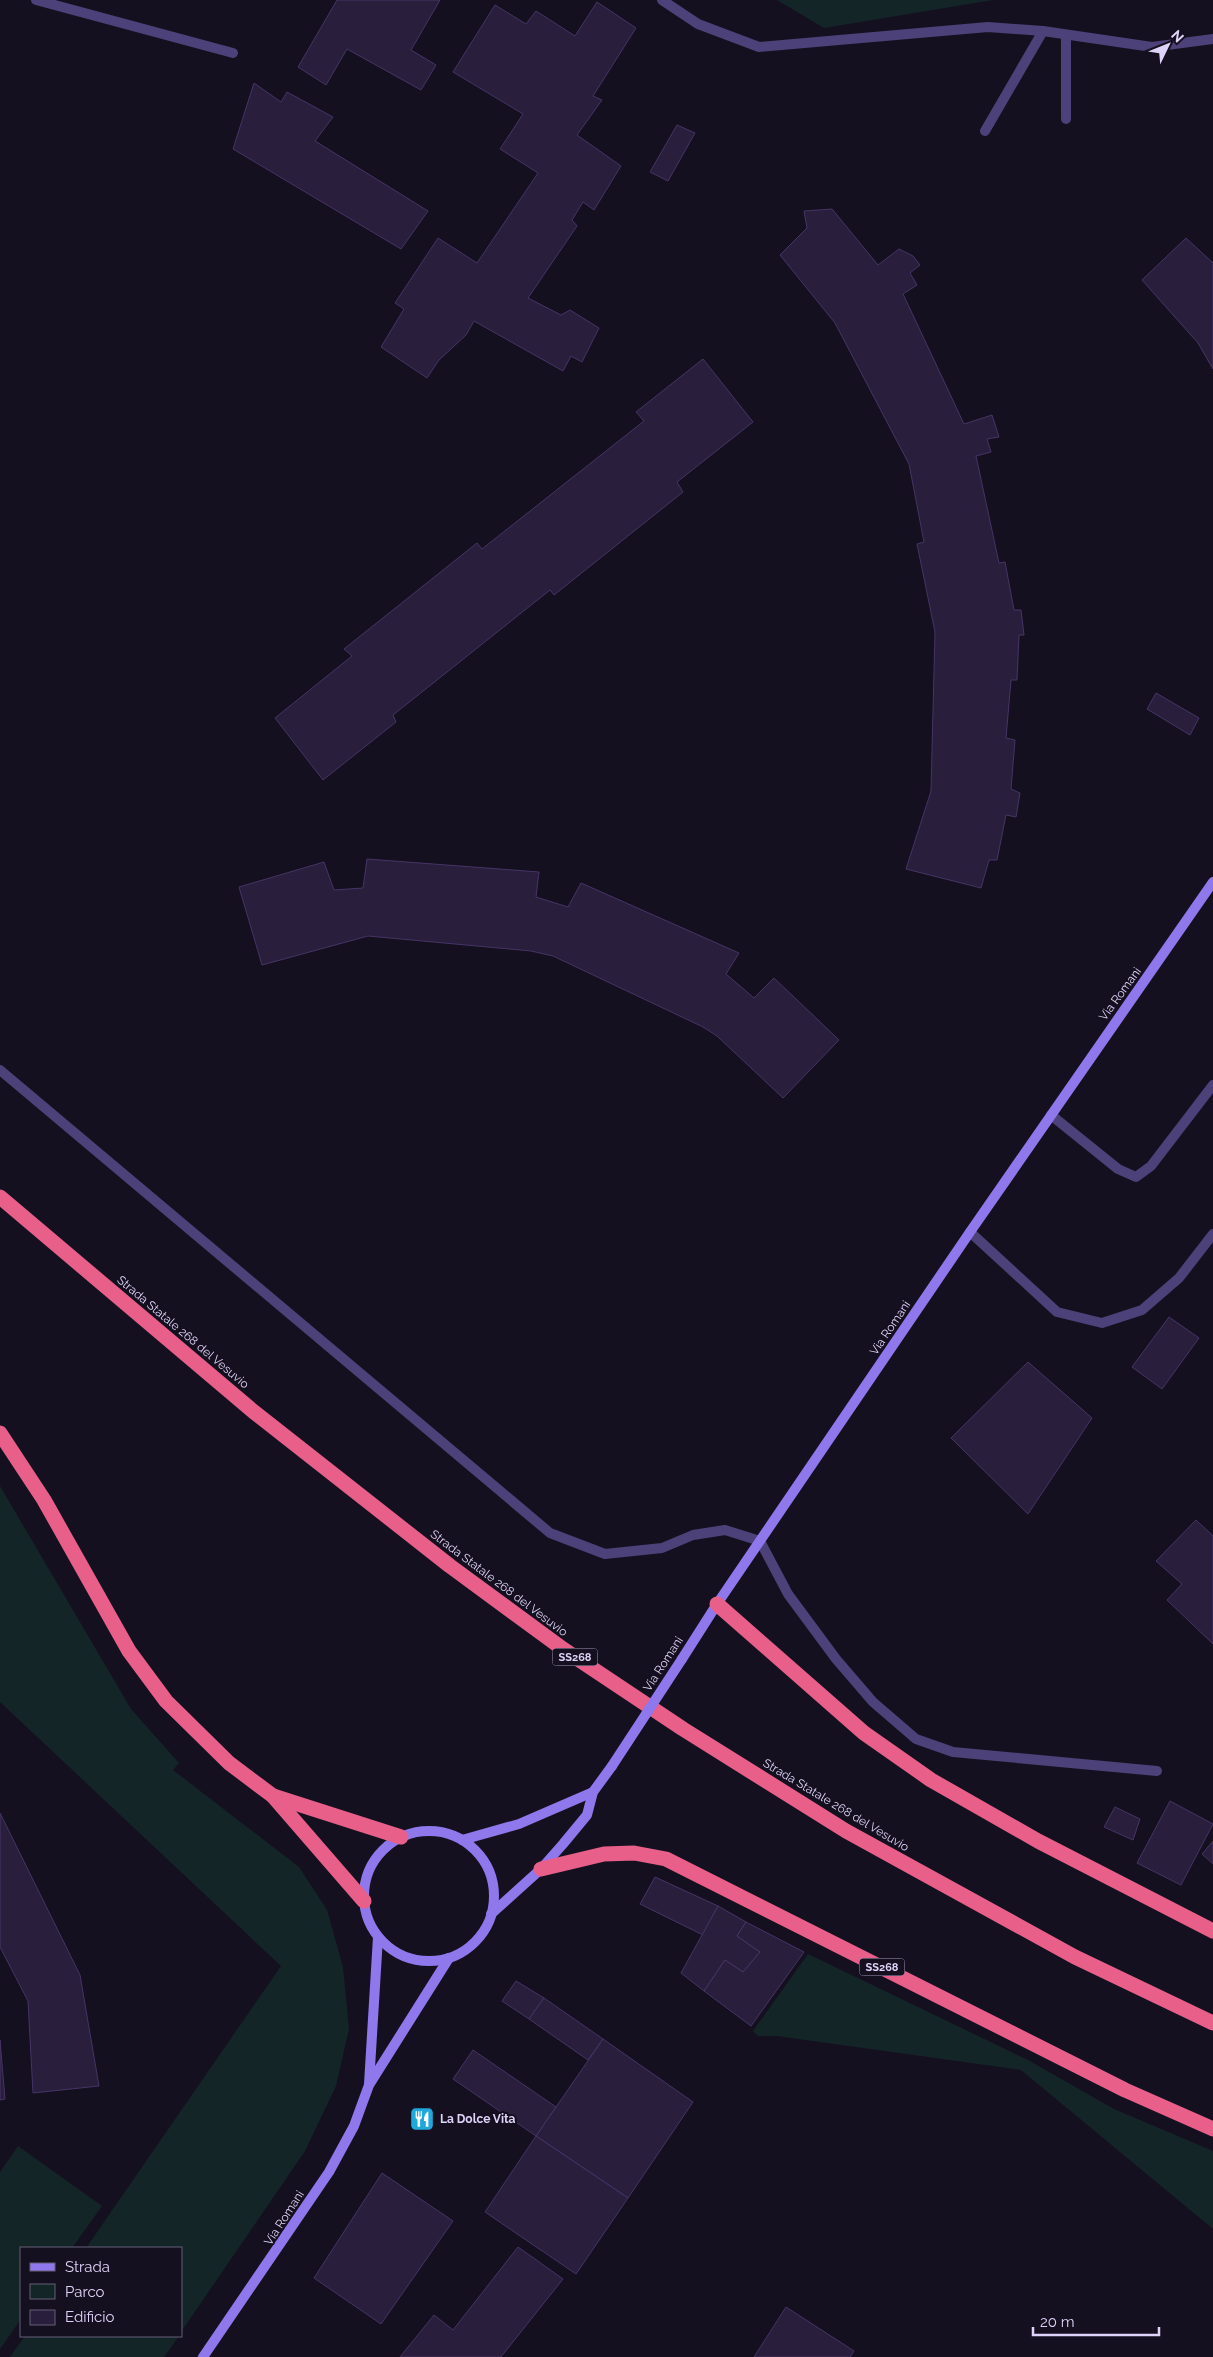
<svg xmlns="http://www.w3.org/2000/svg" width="1213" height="2357" viewBox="0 0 1213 2357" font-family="Raleway,sans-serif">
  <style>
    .green { fill: #142528 }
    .building { fill: #2a1e3d; stroke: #463466 }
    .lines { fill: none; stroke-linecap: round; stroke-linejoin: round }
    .lane { stroke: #4c4178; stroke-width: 10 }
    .street { stroke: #4c4178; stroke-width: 10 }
    .secondary { stroke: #8e78ec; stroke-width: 10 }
    .highway { stroke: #e85f8a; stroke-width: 15 }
    .secondary-bridge { stroke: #8e78ec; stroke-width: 10 }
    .labels { text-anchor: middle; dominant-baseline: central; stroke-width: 4; stroke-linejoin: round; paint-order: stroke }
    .shield { fill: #15101f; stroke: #a299b8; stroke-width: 1 }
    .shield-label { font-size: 11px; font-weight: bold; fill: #ded4f9 }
    .street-label { font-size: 12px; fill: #ded4f9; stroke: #15101f }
    .poi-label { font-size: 12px; font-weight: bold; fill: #ded4f9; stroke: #15101f; text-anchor: start }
  </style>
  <rect width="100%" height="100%" fill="#15101f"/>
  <g class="green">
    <polygon points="777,0 993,0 824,28"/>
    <polygon points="0,1486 131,1709 179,1763 173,1770 299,1867 327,1910 343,1967 349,2029 336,2086 305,2151 181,2332 181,2248 86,2248 281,1966 0,1702"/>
    <polygon points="808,1954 1028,2060 1114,2109 1213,2151 1213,2229 1021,2070 777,2036 758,2036 753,2031"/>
    <polygon points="18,2146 102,2206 72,2248 21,2248 21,2319 0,2349 0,2172"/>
    <polygon points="25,2336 179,2336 164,2357 10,2357"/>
  </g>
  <g class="building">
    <polygon points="337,0 440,0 411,50 436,65 421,90 347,49 326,85 298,67"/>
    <polygon points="597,2 636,28 593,96 602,100 577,135 621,166 594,210 583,202 572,220 577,226 528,298 561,315 570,310 599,328 582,362 571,356 563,371 474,321 466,335 439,360 427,378 381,347 404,309 395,303 438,238 477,263 538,173 500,149 523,114 453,72 495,5 526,24 536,11 575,36"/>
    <polygon points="254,83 281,102 287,92 333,117 315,141 428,211 401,249 233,149"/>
    <polygon points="677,125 695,133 668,181 650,172"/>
    <polygon points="832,209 878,265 899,249 913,256 920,265 910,273 917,285 903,294 964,424 992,415 999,437 987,439 991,452 976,456 999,563 1005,562 1014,610 1021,610 1024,635 1019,635 1017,680 1011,680 1006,738 1015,740 1011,789 1020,793 1016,817 1006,815 997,860 989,860 981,888 906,869 931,791 935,632 917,544 924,542 909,464 835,323 780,255 807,228 804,211"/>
    <polygon points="1186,238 1213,263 1213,369 1198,343 1142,280"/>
    <polygon points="703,359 753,422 677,482 683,492 554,595 550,590 393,715 396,722 323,780 275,718 352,656 344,649 477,543 482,549 644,421 636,412"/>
    <polygon points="1156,693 1199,718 1190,735 1147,709"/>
    <polygon points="367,859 539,872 536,897 568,907 581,883 739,953 726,974 754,998 774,978 839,1040 783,1098 717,1036 703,1027 553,956 531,951 368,936 262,965 239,887 324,862 334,890 363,888"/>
    <polygon points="1169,1317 1199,1338 1162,1389 1132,1367"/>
    <polygon points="1028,1362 1092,1418 1028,1514 951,1438"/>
    <polygon points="1196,1520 1213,1536 1213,1644 1167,1600 1182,1584 1156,1561"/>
    <polygon points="1170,1801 1213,1824 1181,1885 1137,1863"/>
    <polygon points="1115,1807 1140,1819 1133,1840 1104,1827"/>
    <polygon points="0,1813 80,1975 99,2086 33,2093 28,2001 0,1947"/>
    <polygon points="1213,1841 1213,1864 1202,1854"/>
    <polygon points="655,1877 718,1906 703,1935 640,1904"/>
    <polygon points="718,1906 746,1922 737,1936 760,1952 743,1972 725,1960 704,1991 681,1973"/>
    <polygon points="746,1922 804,1952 751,2026 704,1991 725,1960 743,1972 760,1952 737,1936"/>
    <polygon points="516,1981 544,1998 529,2019 502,2001"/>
    <polygon points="544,1998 603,2039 588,2060 529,2019"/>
    <polygon points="603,2039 693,2102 628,2198 536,2136"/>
    <polygon points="0,2040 5,2099 0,2100"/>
    <polygon points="473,2050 556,2107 536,2136 453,2079"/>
    <polygon points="536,2136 628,2198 576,2274 485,2212"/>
    <polygon points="382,2173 453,2221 381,2324 314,2278"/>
    <polygon points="518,2247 563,2279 501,2357 400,2357 434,2315 453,2330"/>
    <polygon points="786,2307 854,2351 850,2357 754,2357"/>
  </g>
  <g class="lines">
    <g class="lane">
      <polyline points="36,0 233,53"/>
      <polyline points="1066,36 1066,119"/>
      <polyline points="985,131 1043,31"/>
      <polyline points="0,1070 550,1533 605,1554 662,1548 693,1535 725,1530 760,1541 788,1594 836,1659 873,1702 916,1739 953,1752 1157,1771"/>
      <polyline points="1051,1115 1118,1169 1136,1177 1151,1166 1213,1085"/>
      <polyline points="970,1232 1057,1312 1102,1323 1142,1310 1179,1278 1213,1234"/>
    </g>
    <polyline class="street" points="662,0 698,24 759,47 988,27 1043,31 1152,47 1213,39"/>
    <g class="secondary">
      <polyline points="682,1659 717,1604 970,1232 1213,882"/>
      <circle cx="429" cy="1896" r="65"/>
      <polyline points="462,1840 519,1824 593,1792"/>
      <polyline points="491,1914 541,1869 563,1844 587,1815 593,1792 612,1766"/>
      <polyline points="369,2084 378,1937"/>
      <polyline points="203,2357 329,2172 354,2126 369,2085 449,1958"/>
    </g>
    <g class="highway">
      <polyline points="0,1197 254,1412 450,1566 563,1649 683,1729 846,1831 1075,1957 1213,2023"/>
      <polyline points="0,1433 44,1500 129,1651 166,1701 229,1763 273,1796 364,1901"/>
      <polyline points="717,1604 864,1733 931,1780 1038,1841 1213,1931"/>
      <polyline points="273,1796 401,1837"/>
      <polyline points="541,1869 604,1854 634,1853 666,1859 1125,2090 1213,2129"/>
    </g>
    <polyline class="secondary-bridge" points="612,1766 682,1659"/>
  </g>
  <defs>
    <symbol id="restaurant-square" viewBox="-11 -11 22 22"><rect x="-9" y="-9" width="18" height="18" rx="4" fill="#1fa8da" stroke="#15101f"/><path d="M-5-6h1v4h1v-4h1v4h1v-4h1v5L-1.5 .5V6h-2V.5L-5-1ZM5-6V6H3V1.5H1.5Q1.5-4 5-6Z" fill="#fff"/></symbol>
  </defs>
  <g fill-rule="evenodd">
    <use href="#restaurant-square" x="408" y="2105" width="28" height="28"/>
  </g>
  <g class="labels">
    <g class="shield">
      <rect x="552.5" y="1648.5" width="45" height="17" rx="4"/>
      <rect x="859.5" y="1958.5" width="45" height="17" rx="4"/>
    </g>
    <g class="shield-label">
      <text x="575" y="1657">SS268</text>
      <text x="882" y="1967">SS268</text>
    </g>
    <g class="street-label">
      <text transform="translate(1120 994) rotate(-54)">Via Romani</text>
      <text transform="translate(890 1328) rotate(-56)">Via Romani</text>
      <text transform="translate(183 1332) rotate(40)">Strada Statale 268 del Vesuvio</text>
      <text transform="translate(499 1583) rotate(37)">Strada Statale 268 del Vesuvio</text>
      <text transform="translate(663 1664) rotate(-57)">Via Romani</text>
      <text transform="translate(836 1805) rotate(31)">Strada Statale 268 del Vesuvio</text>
      <text transform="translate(284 2218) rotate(-57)">Via Romani</text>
    </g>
    <g class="poi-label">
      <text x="440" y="2119">La Dolce Vita</text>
    </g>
  </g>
  <rect x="20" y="2247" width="162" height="90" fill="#15101f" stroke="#655e76"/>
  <rect x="30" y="2263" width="25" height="8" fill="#8e78ec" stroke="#655e76"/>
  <text x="65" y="2272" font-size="15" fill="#ded4f9">Strada</text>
  <rect x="30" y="2284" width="25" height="15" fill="#142528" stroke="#655e76"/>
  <text x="65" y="2297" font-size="15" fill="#ded4f9">Parco</text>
  <rect x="30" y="2310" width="25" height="15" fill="#2a1e3d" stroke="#655e76"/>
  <text x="65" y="2322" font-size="15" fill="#ded4f9">Edificio</text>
  <g transform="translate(1168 45) rotate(47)" stroke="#15101f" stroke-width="4" paint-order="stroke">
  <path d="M0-4L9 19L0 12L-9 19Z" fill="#ded4f9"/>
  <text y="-8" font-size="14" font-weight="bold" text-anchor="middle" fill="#ded4f9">N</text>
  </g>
  <path d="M1033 2327v8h126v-8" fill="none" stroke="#ded4f9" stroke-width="2.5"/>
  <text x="1040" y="2327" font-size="15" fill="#ded4f9" stroke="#15101f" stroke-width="4" paint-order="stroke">20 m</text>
</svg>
